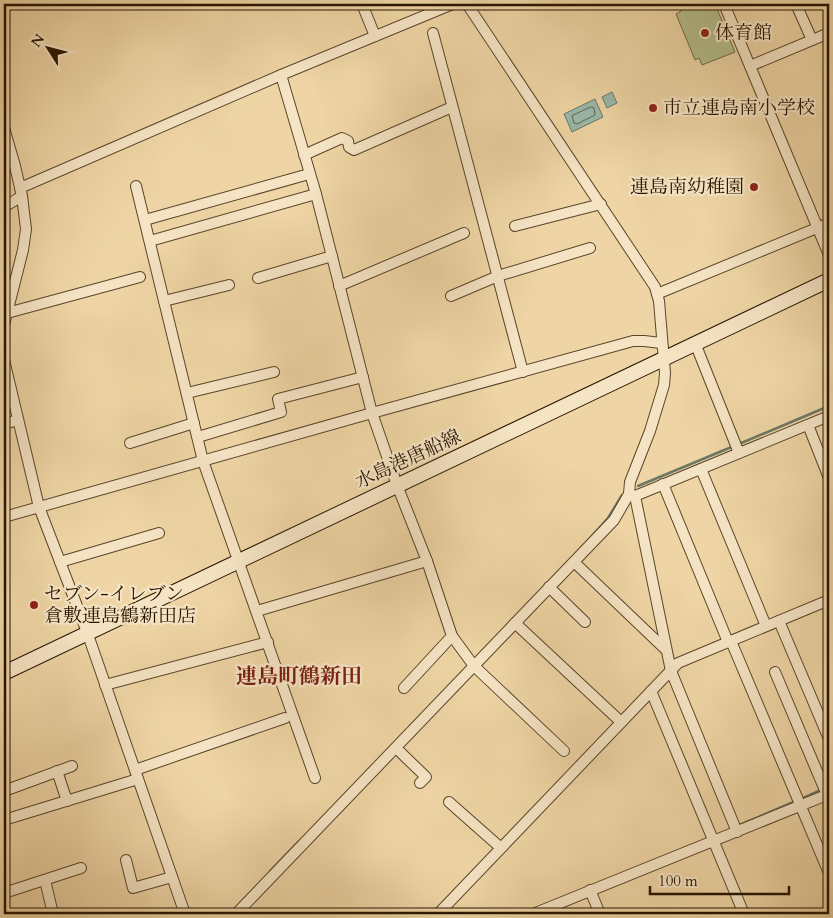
<svg xmlns="http://www.w3.org/2000/svg" width="833" height="918" viewBox="0 0 833 918" font-family="Cardo,'Noto Serif JP',serif">
  <style>
    .green { fill: #b4be8a; stroke: #6e6a46 }
    .water { fill: #9ab8aa; stroke: #6c7766 }
    .lines { fill: none; stroke-linecap: round; stroke-linejoin: round }
    .shore { stroke: #606656; stroke-width: 1 }
    .stream { stroke: #6c7766; stroke-width: 2.5 }
    .street-casing { stroke: #59452a; stroke-width: 12 }
    .secondary-casing { stroke: #271501; stroke-width: 16 }
    .street { stroke: #f5e4c4; stroke-width: 10 }
    .secondary { stroke: #f5e4c4; stroke-width: 14 }
    .poi-dot { fill: #8f2418; stroke: #f5e4c4; stroke-width: 2 }
    .labels { text-anchor: middle; dominant-baseline: central; stroke-width: 4.5; stroke-linejoin: round; paint-order: stroke }
    .poi-label { font-size: 19px; fill: #271501; stroke: #f5e4c4; text-anchor: start }
    .street-label { font-size: 19px; fill: #271501; stroke: #f5e4c4 }
    .quarter-label { font-size: 21px; font-weight: bold; fill: #7a1f14; stroke: #f5e4c4 }
  </style>
  <rect width="100%" height="100%" fill="#efd5a5"/>
  <filter id="stains"><feTurbulence type="fractalNoise" baseFrequency=".004" numOctaves="4"/><feColorMatrix values="0 0 0 0 .2 0 0 0 0 .09 0 0 0 0 .02 0 0 0 .5 -.17"/></filter>
  <radialGradient id="worn" r=".72"><stop offset=".6" stop-color="#630" stop-opacity="0"/><stop offset="1" stop-color="#630" stop-opacity=".3"/></radialGradient>
  <polygon class="green" points="687,4 715,4 735,52 702,65 699,58 695,60 676,14 681,11 680,7"/>
  <g class="water">
    <polygon points="612,92 617,103 607,108 602,97"/>
    <polygon points="595,99 603,117 572,132 564,114"/>
  </g>
  <g class="lines">
    <polygon class="shore" points="591,107 594,108 595,115 577,124 574,123 572,116"/>
    <g class="stream">
      <polyline points="739,444 829,406"/>
      <polyline points="638,486 734,446"/>
      <polyline points="582,547 608,518 622,495"/>
      <polyline points="801,799 821,790"/>
      <polyline points="737,826 796,801"/>
      <polyline points="270,871 299,841"/>
      <polyline points="523,914 530,911"/>
    </g>
    <defs>
      <g id="street">
        <polyline points="362,4 375,36"/>
        <polyline points="724,4 829,255"/>
        <polyline points="796,4 812,40"/>
        <polyline points="433,33 523,372"/>
        <polyline points="750,66 829,33"/>
        <polyline points="281,75 316,194 372,413 397,485 427,561 452,636 404,688"/>
        <polyline points="4,128 15,166 22,196 26,229 23,250 4,325"/>
        <polyline points="304,155 342,138 348,141 349,147 354,150 452,107"/>
        <polyline points="136,186 203,461 315,778"/>
        <polyline points="20,188 281,75 453,4"/>
        <polyline points="4,207 22,196"/>
        <polyline points="145,220 309,174"/>
        <polyline points="515,226 601,204"/>
        <polyline points="150,241 316,194"/>
        <polyline points="258,278 332,256"/>
        <polyline points="339,286 464,233"/>
        <polyline points="657,294 829,223"/>
        <polyline points="451,296 498,276 590,248"/>
        <polyline points="164,301 229,285"/>
        <polyline points="7,313 140,277"/>
        <polyline points="695,343 739,453"/>
        <polyline points="4,360 39,507 87,632 185,914"/>
        <polyline points="187,393 274,372"/>
        <polyline points="4,424 18,420"/>
        <polyline points="808,425 829,478"/>
        <polyline points="198,437 281,412 278,399 363,377"/>
        <polyline points="130,443 194,423"/>
        <polyline points="701,469 766,626"/>
        <polyline points="663,484 728,642"/>
        <polyline points="629,494 635,496 671,671 737,832"/>
        <polyline points="635,496 829,416"/>
        <polyline points="4,517 372,413 633,341 644,341 661,343"/>
        <polyline points="60,562 159,533"/>
        <polyline points="574,562 665,649"/>
        <polyline points="549,587 585,622"/>
        <polyline points="257,611 427,561"/>
        <polyline points="779,621 829,739"/>
        <polyline points="515,623 621,722"/>
        <polyline points="452,636 474,666 564,751"/>
        <polyline points="731,641 829,873"/>
        <polyline points="775,672 827,795"/>
        <polyline points="105,685 268,642"/>
        <polyline points="651,691 744,914"/>
        <polyline points="396,748 426,777 420,783"/>
        <polyline points="135,770 285,718"/>
        <polyline points="57,771 67,801"/>
        <polyline points="4,791 72,766"/>
        <polyline points="449,802 501,848"/>
        <polyline points="4,820 138,779"/>
        <polyline points="126,860 133,888 172,877"/>
        <polyline points="45,880 53,914"/>
        <polyline points="590,890 600,914"/>
        <polyline points="4,893 81,868"/>
        <polyline points="236,914 614,520 629,494 630,482 650,431 664,385 665,373 659,301 655,287 467,4"/>
        <polyline points="438,914 678,663 829,600"/>
        <polyline points="533,914 829,794"/>
      </g>
      <polyline id="secondary" points="4,673 829,280"/>
    </defs>
    <use href="#street" class="street-casing"/>
    <use href="#secondary" class="secondary-casing"/>
    <use href="#street" class="street"/>
    <use href="#secondary" class="secondary"/>
  </g>
  <g class="poi-dot">
    <circle cx="705" cy="33" r="5"/>
    <circle cx="653" cy="108" r="5"/>
    <circle cx="754" cy="187" r="5"/>
    <circle cx="34" cy="605" r="5"/>
  </g>
  <g class="labels">
    <g class="poi-label">
      <text x="715" y="33">体育館</text>
      <text x="663" y="108">市立連島南小学校</text>
      <text x="744" y="187" text-anchor="end">連島南幼稚園</text>
      <text x="44" y="594">セブン‐イレブン<tspan x="44" dy="22">倉敷連島鶴新田店</tspan></text>
    </g>
    <g class="street-label">
      <text transform="translate(408 459) rotate(-25)">水島港唐船線</text>
    </g>
    <g class="quarter-label">
      <text x="299" y="676">連島町鶴新田</text>
    </g>
  </g>
  <rect width="833" height="918" fill="none" stroke="#efd5a5" stroke-width="20"/>
  <rect x="5" y="5" width="823" height="908" fill="none" stroke="#271501" stroke-width="2.5"/>
  <rect x="10" y="10" width="813" height="898" fill="none" stroke="#271501"/>
  <g transform="translate(48 48) rotate(306)" stroke="#f5e4c4" stroke-width="4" paint-order="stroke">
  <path d="M0-4L9 19L0 12L-9 19Z" fill="#271501"/>
  <text y="-8" font-size="14" font-weight="bold" text-anchor="middle" fill="#271501">N</text>
  </g>
  <path d="M650 886v8h139v-8" fill="none" stroke="#271501" stroke-width="2.5"/>
  <text x="658" y="886" font-size="15" fill="#271501" stroke="#f5e4c4" stroke-width="4" paint-order="stroke">100 m</text>
  <rect width="100%" height="100%" filter="url(#stains)"/>
  <rect width="100%" height="100%" fill="url(#worn)"/>
</svg>
